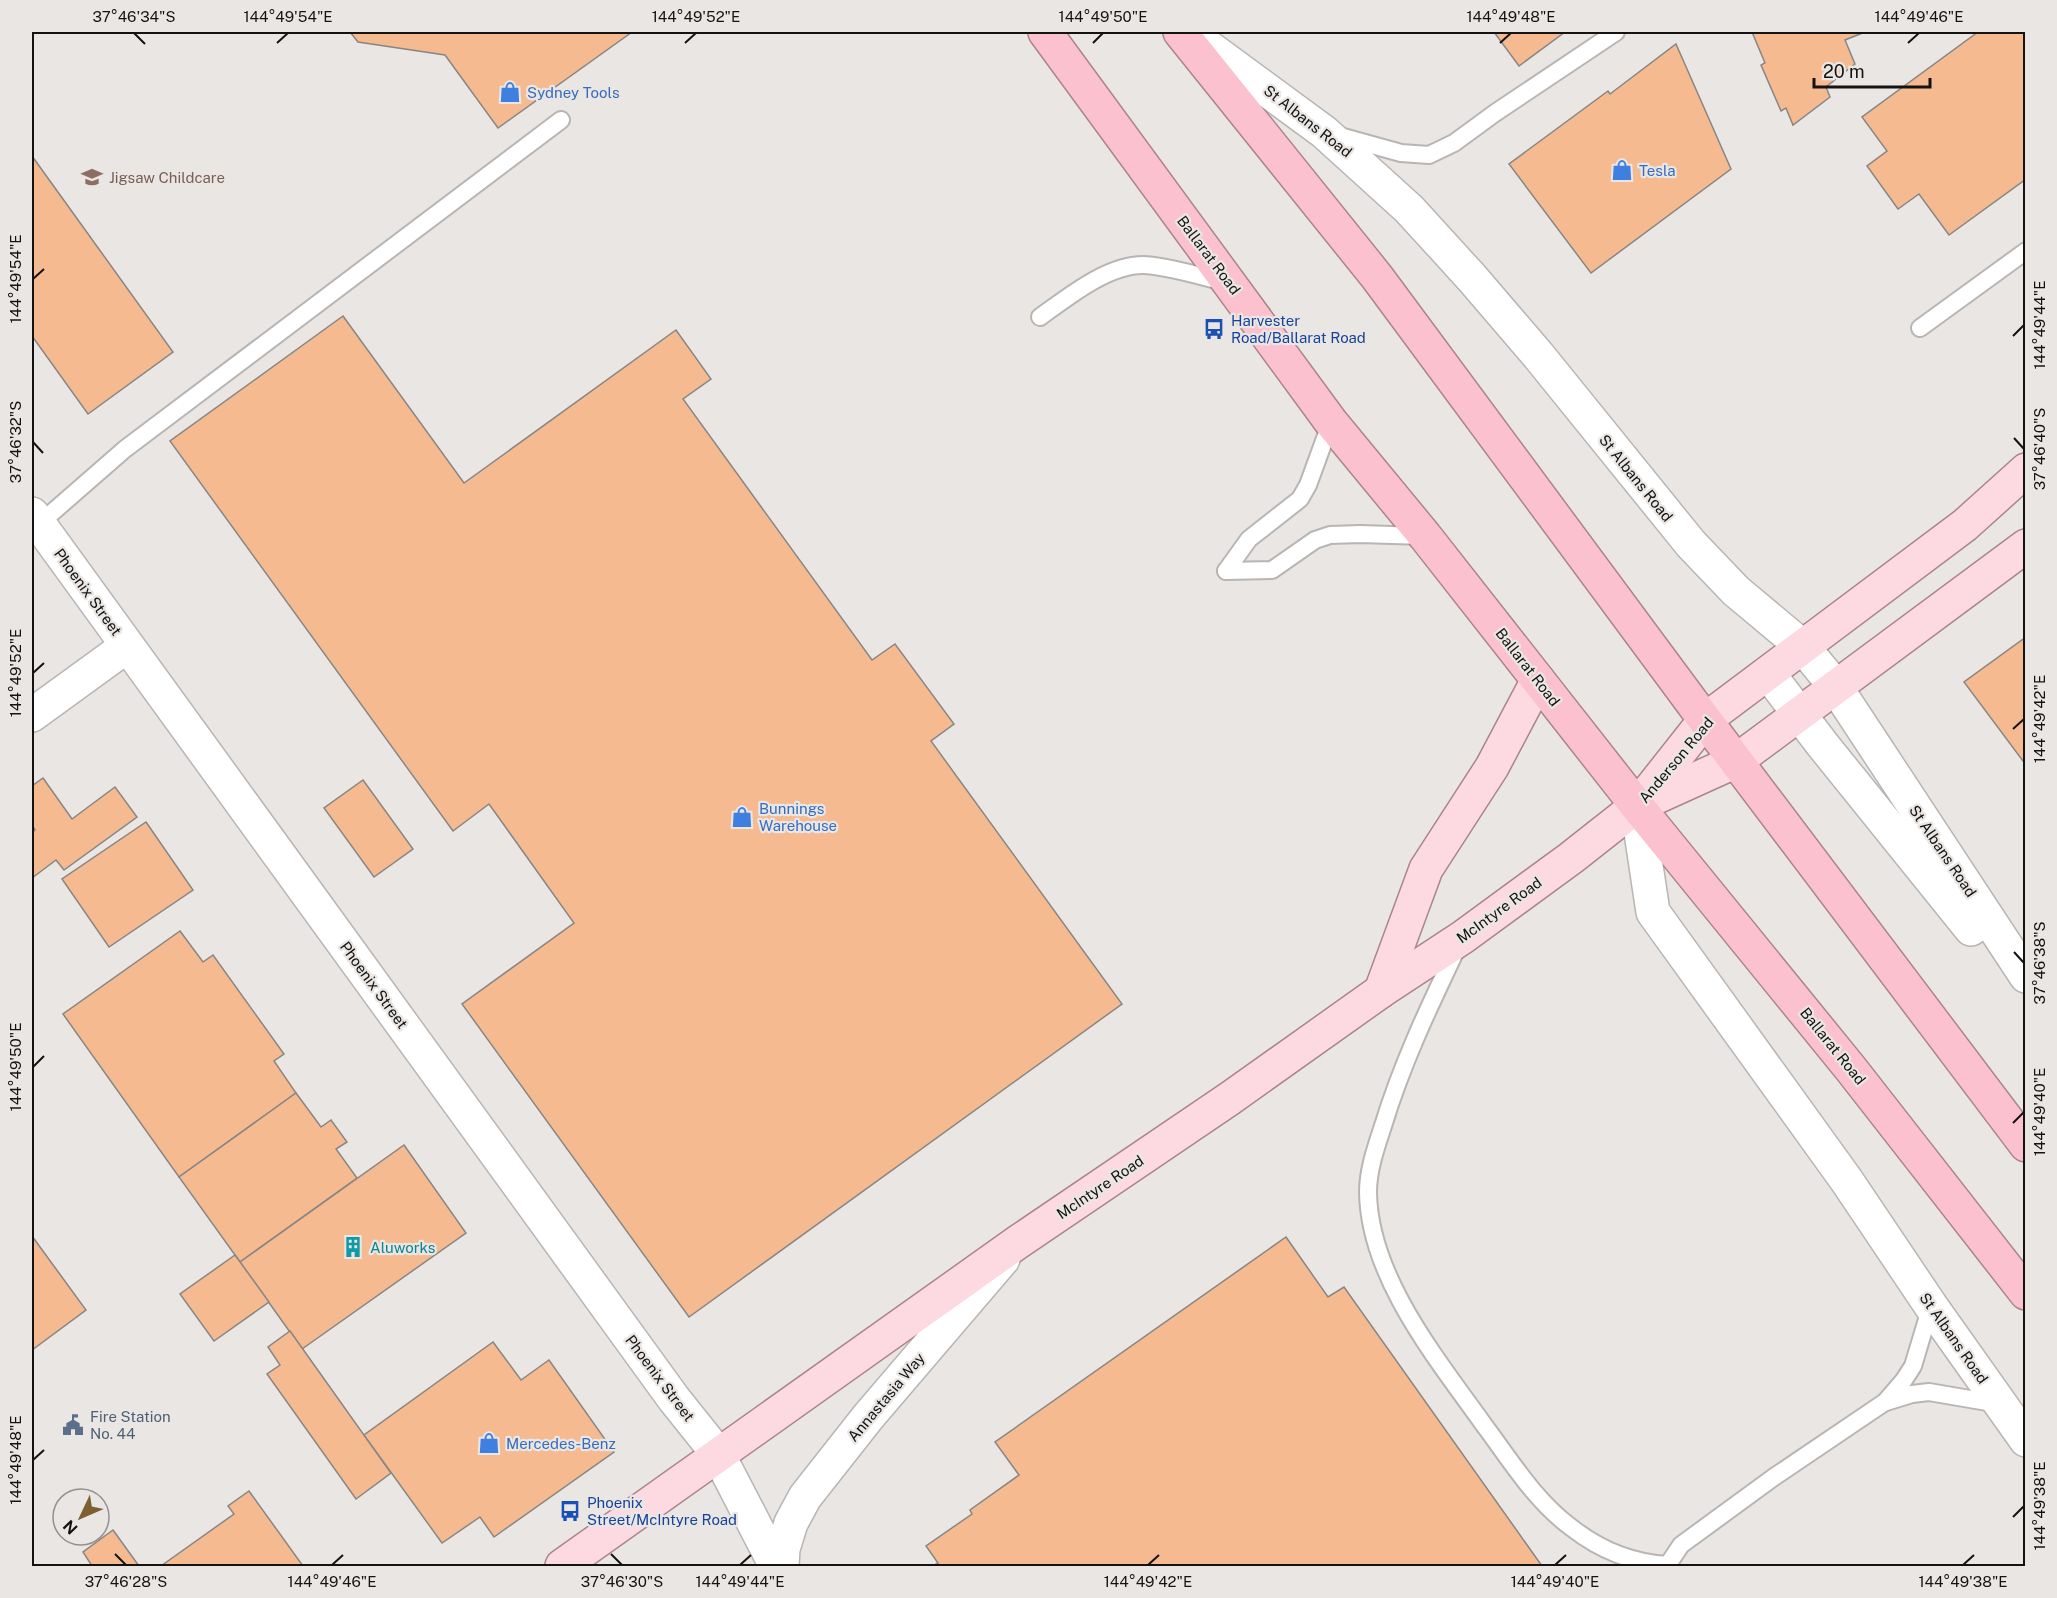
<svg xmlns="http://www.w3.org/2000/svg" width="2057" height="1598" viewBox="0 0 2057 1598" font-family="'Public Sans',sans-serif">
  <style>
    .building { fill: #f5ba90; stroke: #888684; stroke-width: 1.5 }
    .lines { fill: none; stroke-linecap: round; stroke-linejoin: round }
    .lane-casing { stroke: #b8b5b3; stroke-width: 20 }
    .street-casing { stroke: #b8b5b3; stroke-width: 36 }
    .secondary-casing { stroke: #b8b5b3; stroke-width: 36 }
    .primary-casing { stroke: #ab848d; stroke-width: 36 }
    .highway-casing { stroke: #ab848d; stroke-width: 36 }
    .lane { stroke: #fff; stroke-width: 16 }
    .street { stroke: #fff; stroke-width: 33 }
    .secondary { stroke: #fff; stroke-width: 33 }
    .primary { stroke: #fddae2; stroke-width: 33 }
    .highway { stroke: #fcc1cf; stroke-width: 33 }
    .ticks { fill: none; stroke: #141312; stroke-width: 2 }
    .labels { text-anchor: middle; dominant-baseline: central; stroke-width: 4.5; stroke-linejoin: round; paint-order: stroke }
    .shop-label { font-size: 15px; fill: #366cbe; stroke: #e9e6e4; text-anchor: start }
    .street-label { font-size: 15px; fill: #141312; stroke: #e9e6e4 }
    .education-label { font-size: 15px; fill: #785e54; stroke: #e9e6e4; text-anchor: start }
    .transit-label { font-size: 15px; fill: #164399; stroke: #e9e6e4; text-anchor: start }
    .culture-label { font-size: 15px; fill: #0d838f; stroke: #e9e6e4; text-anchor: start }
    .service-label { font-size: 15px; fill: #4e5e75; stroke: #e9e6e4; text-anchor: start }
    .neatline { fill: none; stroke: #141312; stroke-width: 2 }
    .ticks-label { font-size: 15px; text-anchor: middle; fill: #141312 }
  </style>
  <rect width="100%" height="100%" fill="#e9e6e4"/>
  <g class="building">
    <polygon points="350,32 632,32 498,128 445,55 358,42"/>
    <polygon points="1494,32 1565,32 1519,66"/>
    <polygon points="1752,32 1865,32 1845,40 1855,64 1826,87 1830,97 1793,125 1786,108 1781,111 1761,65 1765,63"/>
    <polygon points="1978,32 2026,32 2026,179 1949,235 1919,194 1898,209 1867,166 1887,151 1862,117"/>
    <polygon points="1676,44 1731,169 1591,273 1509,164 1608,91 1610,94"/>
    <polygon points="32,156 173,352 88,414 32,336"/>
    <polygon points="343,316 464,483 676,330 711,379 683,399 872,660 895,644 954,724 931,741 1122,1004 689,1317 462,1004 574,923 489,804 453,831 170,441"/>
    <polygon points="2026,637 2026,765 1964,682"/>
    <polygon points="43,778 72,819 115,787 137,817 64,870 56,860 32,878 32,833 35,830 32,825 32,786"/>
    <polygon points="363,780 413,849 374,877 324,808"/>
    <polygon points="146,822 193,890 109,947 62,879"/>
    <polygon points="180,931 203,962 213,955 284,1054 274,1061 296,1093 179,1177 63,1014"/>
    <polygon points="296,1093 321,1127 331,1120 347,1142 336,1149 357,1178 240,1262 179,1177"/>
    <polygon points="404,1145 466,1233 302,1349 240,1262"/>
    <polygon points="32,1236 86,1310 32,1350"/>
    <polygon points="1286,1237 1328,1297 1344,1287 1542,1566 933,1566 938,1563 926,1546 972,1514 970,1510 1019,1475 995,1442"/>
    <polygon points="235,1255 269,1302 214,1341 180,1294"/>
    <polygon points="290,1331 391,1473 356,1499 267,1374 280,1365 268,1347"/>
    <polygon points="493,1342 521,1380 549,1360 614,1452 494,1537 480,1517 442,1543 364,1435"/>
    <polygon points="249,1491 303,1566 161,1566 234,1514 228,1506"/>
    <polygon points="113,1530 139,1566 92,1566 83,1552"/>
  </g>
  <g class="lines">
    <defs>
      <g id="lane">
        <polyline points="1336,135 1401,153 1429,155 1454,143 1495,113 1616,32"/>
        <path d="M1040,317c28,-20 67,-52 103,-52 21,0 60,12 82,17"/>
        <polyline points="1920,328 2026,251"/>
        <polyline points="39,524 125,449 561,120"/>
        <polyline points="1226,571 1272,570 1315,540 1330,535 1360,534 1424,536"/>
        <polyline points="1226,571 1249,539 1300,499 1308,485 1331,422"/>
        <path d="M1458,946c-28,59 -56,117 -75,180 -7,21 -15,44 -15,66 1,85 69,167 116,233 27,36 51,76 88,103 28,22 60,35 96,37"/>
        <polyline points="1886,1402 1912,1394 1929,1392 1999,1404"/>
        <polyline points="1667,1566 1681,1545 1774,1477 1885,1402 1904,1380 1913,1366 1931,1306"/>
      </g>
      <g id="street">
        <polyline points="32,715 127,646"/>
        <polyline points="718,1454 776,1566"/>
        <polyline points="782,1566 783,1549 791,1523 805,1497 868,1417 1003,1259"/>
      </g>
      <g id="secondary">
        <polyline points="1188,32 1324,132 1409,209 1472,278 1538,355 1691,544 1736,591 1803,647 1835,686 2026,976"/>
        <polyline points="32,514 674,1399 718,1454"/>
        <polyline points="1768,673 1822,744 1971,929"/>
        <polyline points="1637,806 1653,912 1847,1181 1931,1306 2026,1440"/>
      </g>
      <g id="primary">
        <polyline points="1641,804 1736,761 2026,546"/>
        <polyline points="1381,991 1426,869 1492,767 1538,680"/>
        <polyline points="562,1566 1018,1242 1229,1099 1381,991 1463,937 1571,858 1637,806 1705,720 1965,525 2026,470"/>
      </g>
      <g id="highway">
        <polyline points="1045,32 1331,422 1425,536 1637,806 1851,1069 2026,1293"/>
        <polyline points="1180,32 1377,277 1705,720 2026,1145"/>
      </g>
    </defs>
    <use href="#lane" class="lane-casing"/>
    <use href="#street" class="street-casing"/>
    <use href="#secondary" class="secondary-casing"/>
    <use href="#primary" class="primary-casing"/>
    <use href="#highway" class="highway-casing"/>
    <use href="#lane" class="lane"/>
    <use href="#street" class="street"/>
    <use href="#secondary" class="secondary"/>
    <use href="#primary" class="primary"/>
    <use href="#highway" class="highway"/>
  </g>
  <path class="ticks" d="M134,33l11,11M277,43l11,-10M685,43l11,-10M1093,43l10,-10M1500,43l11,-10M1908,43l11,-10M33,279l11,-10M2013,336l11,-11M2014,438l10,11M33,442l10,11M33,673l11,-10M2013,729l11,-10M2014,952l10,11M33,1067l11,-11M2013,1123l11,-11M33,1460l11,-10M2013,1517l11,-11M115,1554l11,11M611,1554l11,11M332,1565l11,-10M740,1565l11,-10M1148,1565l11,-10M1555,1565l11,-10M1963,1565l11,-10"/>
  <defs>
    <symbol id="shop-bare" viewBox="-9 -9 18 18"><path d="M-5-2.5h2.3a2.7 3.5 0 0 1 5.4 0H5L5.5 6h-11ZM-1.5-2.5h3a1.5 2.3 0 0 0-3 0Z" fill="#3f7fe0" stroke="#e9e6e4" stroke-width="2.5" paint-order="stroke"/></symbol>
    <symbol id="school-bare" viewBox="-9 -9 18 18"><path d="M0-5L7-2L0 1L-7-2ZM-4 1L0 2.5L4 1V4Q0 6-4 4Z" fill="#8d6e63" stroke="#e9e6e4" stroke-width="2.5" paint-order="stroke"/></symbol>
    <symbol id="bus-bare" viewBox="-9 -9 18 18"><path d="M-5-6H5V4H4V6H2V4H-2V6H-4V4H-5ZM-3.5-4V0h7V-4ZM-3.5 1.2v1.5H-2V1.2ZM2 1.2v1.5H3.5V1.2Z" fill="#1a4fb4" stroke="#e9e6e4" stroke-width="2.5" paint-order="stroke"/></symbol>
    <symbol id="building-bare" viewBox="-9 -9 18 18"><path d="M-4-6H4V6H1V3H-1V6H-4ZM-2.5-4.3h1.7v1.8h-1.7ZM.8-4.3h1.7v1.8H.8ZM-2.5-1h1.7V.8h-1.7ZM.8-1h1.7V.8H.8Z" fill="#0f9aa8" stroke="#e9e6e4" stroke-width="2.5" paint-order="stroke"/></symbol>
    <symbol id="civic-bare" viewBox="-9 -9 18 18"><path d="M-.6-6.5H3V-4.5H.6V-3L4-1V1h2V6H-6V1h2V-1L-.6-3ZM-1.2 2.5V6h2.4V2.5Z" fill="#5c6f8a" stroke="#e9e6e4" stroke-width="2.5" paint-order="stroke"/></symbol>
  </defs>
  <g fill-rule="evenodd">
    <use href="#shop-bare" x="495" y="77" width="30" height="30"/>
    <use href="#shop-bare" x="1607" y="155" width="30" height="30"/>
    <use href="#school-bare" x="77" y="162" width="30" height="30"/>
    <use href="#bus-bare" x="1199" y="314" width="30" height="30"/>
    <use href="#shop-bare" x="727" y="802" width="30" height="30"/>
    <use href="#building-bare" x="338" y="1232" width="30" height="30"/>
    <use href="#civic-bare" x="58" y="1410" width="30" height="30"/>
    <use href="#shop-bare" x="474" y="1428" width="30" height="30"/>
    <use href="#bus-bare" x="555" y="1496" width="30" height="30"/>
  </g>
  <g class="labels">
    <g class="shop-label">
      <text x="527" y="92">Sydney Tools</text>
      <text x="1639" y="170">Tesla</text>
      <text x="759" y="808">Bunnings<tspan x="759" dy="17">Warehouse</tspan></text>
      <text x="506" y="1443">Mercedes-Benz</text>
    </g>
    <g class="street-label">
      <text transform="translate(1308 121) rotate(38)">St Albans Road</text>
      <text transform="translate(1209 255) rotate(53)">Ballarat Road</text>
      <text transform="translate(1636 478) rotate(51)">St Albans Road</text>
      <text transform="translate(88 592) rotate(54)">Phoenix Street</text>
      <text transform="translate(1528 667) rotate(52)">Ballarat Road</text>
      <text transform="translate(1676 760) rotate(-50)">Anderson Road</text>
      <text transform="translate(1943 851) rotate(56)">St Albans Road</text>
      <text transform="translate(1499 910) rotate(-36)">McIntyre Road</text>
      <text transform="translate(374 985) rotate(54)">Phoenix Street</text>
      <text transform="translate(1833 1046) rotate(51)">Ballarat Road</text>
      <text transform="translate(1100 1187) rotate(-34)">McIntyre Road</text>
      <text transform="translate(1954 1338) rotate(55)">St Albans Road</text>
      <text transform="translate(660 1378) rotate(53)">Phoenix Street</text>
      <text transform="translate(886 1397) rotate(-50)">Annastasia Way</text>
    </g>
    <g class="education-label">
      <text x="109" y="177">Jigsaw Childcare</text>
    </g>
    <g class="transit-label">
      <text x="1231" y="320">Harvester<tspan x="1231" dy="17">Road/Ballarat Road</tspan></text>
      <text x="587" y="1502">Phoenix<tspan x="587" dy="17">Street/McIntyre Road</tspan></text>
    </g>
    <g class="culture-label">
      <text x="370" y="1247">Aluworks</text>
    </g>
    <g class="service-label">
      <text x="90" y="1416">Fire Station<tspan x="90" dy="17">No. 44</tspan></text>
    </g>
  </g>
  <rect width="2057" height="1598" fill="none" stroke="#e9e6e4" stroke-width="66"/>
  <g transform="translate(81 1517) rotate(226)"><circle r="28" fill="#e9e6e4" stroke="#949290" stroke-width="1.5"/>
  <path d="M0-4.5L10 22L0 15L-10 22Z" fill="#7c5f32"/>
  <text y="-9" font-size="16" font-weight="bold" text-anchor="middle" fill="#141312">N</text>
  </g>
  <path d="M1814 78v9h116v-9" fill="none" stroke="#141312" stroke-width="3"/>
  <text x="1823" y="78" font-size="18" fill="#141312" stroke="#e9e6e4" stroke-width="4.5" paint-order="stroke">20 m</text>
  <rect x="33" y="33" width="1991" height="1532" class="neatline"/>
  <g class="ticks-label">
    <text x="134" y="22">37°46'34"S</text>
    <text x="288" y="22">144°49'54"E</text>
    <text x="696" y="22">144°49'52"E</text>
    <text x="1103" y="22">144°49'50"E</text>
    <text x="1511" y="22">144°49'48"E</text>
    <text x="1919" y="22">144°49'46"E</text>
    <text transform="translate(16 279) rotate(-90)" y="5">144°49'54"E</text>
    <text transform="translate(2040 325) rotate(-90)" y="5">144°49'44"E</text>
    <text transform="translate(16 442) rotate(-90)" y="5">37°46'32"S</text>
    <text transform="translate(2040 449) rotate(-90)" y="5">37°46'40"S</text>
    <text transform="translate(16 673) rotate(-90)" y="5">144°49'52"E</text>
    <text transform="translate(2040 719) rotate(-90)" y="5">144°49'42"E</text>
    <text transform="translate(2040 963) rotate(-90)" y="5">37°46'38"S</text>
    <text transform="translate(16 1067) rotate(-90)" y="5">144°49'50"E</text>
    <text transform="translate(2040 1112) rotate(-90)" y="5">144°49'40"E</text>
    <text transform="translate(16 1460) rotate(-90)" y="5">144°49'48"E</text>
    <text transform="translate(2040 1506) rotate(-90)" y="5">144°49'38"E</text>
    <text x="126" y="1587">37°46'28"S</text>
    <text x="332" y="1587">144°49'46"E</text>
    <text x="622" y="1587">37°46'30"S</text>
    <text x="740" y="1587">144°49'44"E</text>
    <text x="1148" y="1587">144°49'42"E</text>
    <text x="1555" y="1587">144°49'40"E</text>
    <text x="1963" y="1587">144°49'38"E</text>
  </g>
</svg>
